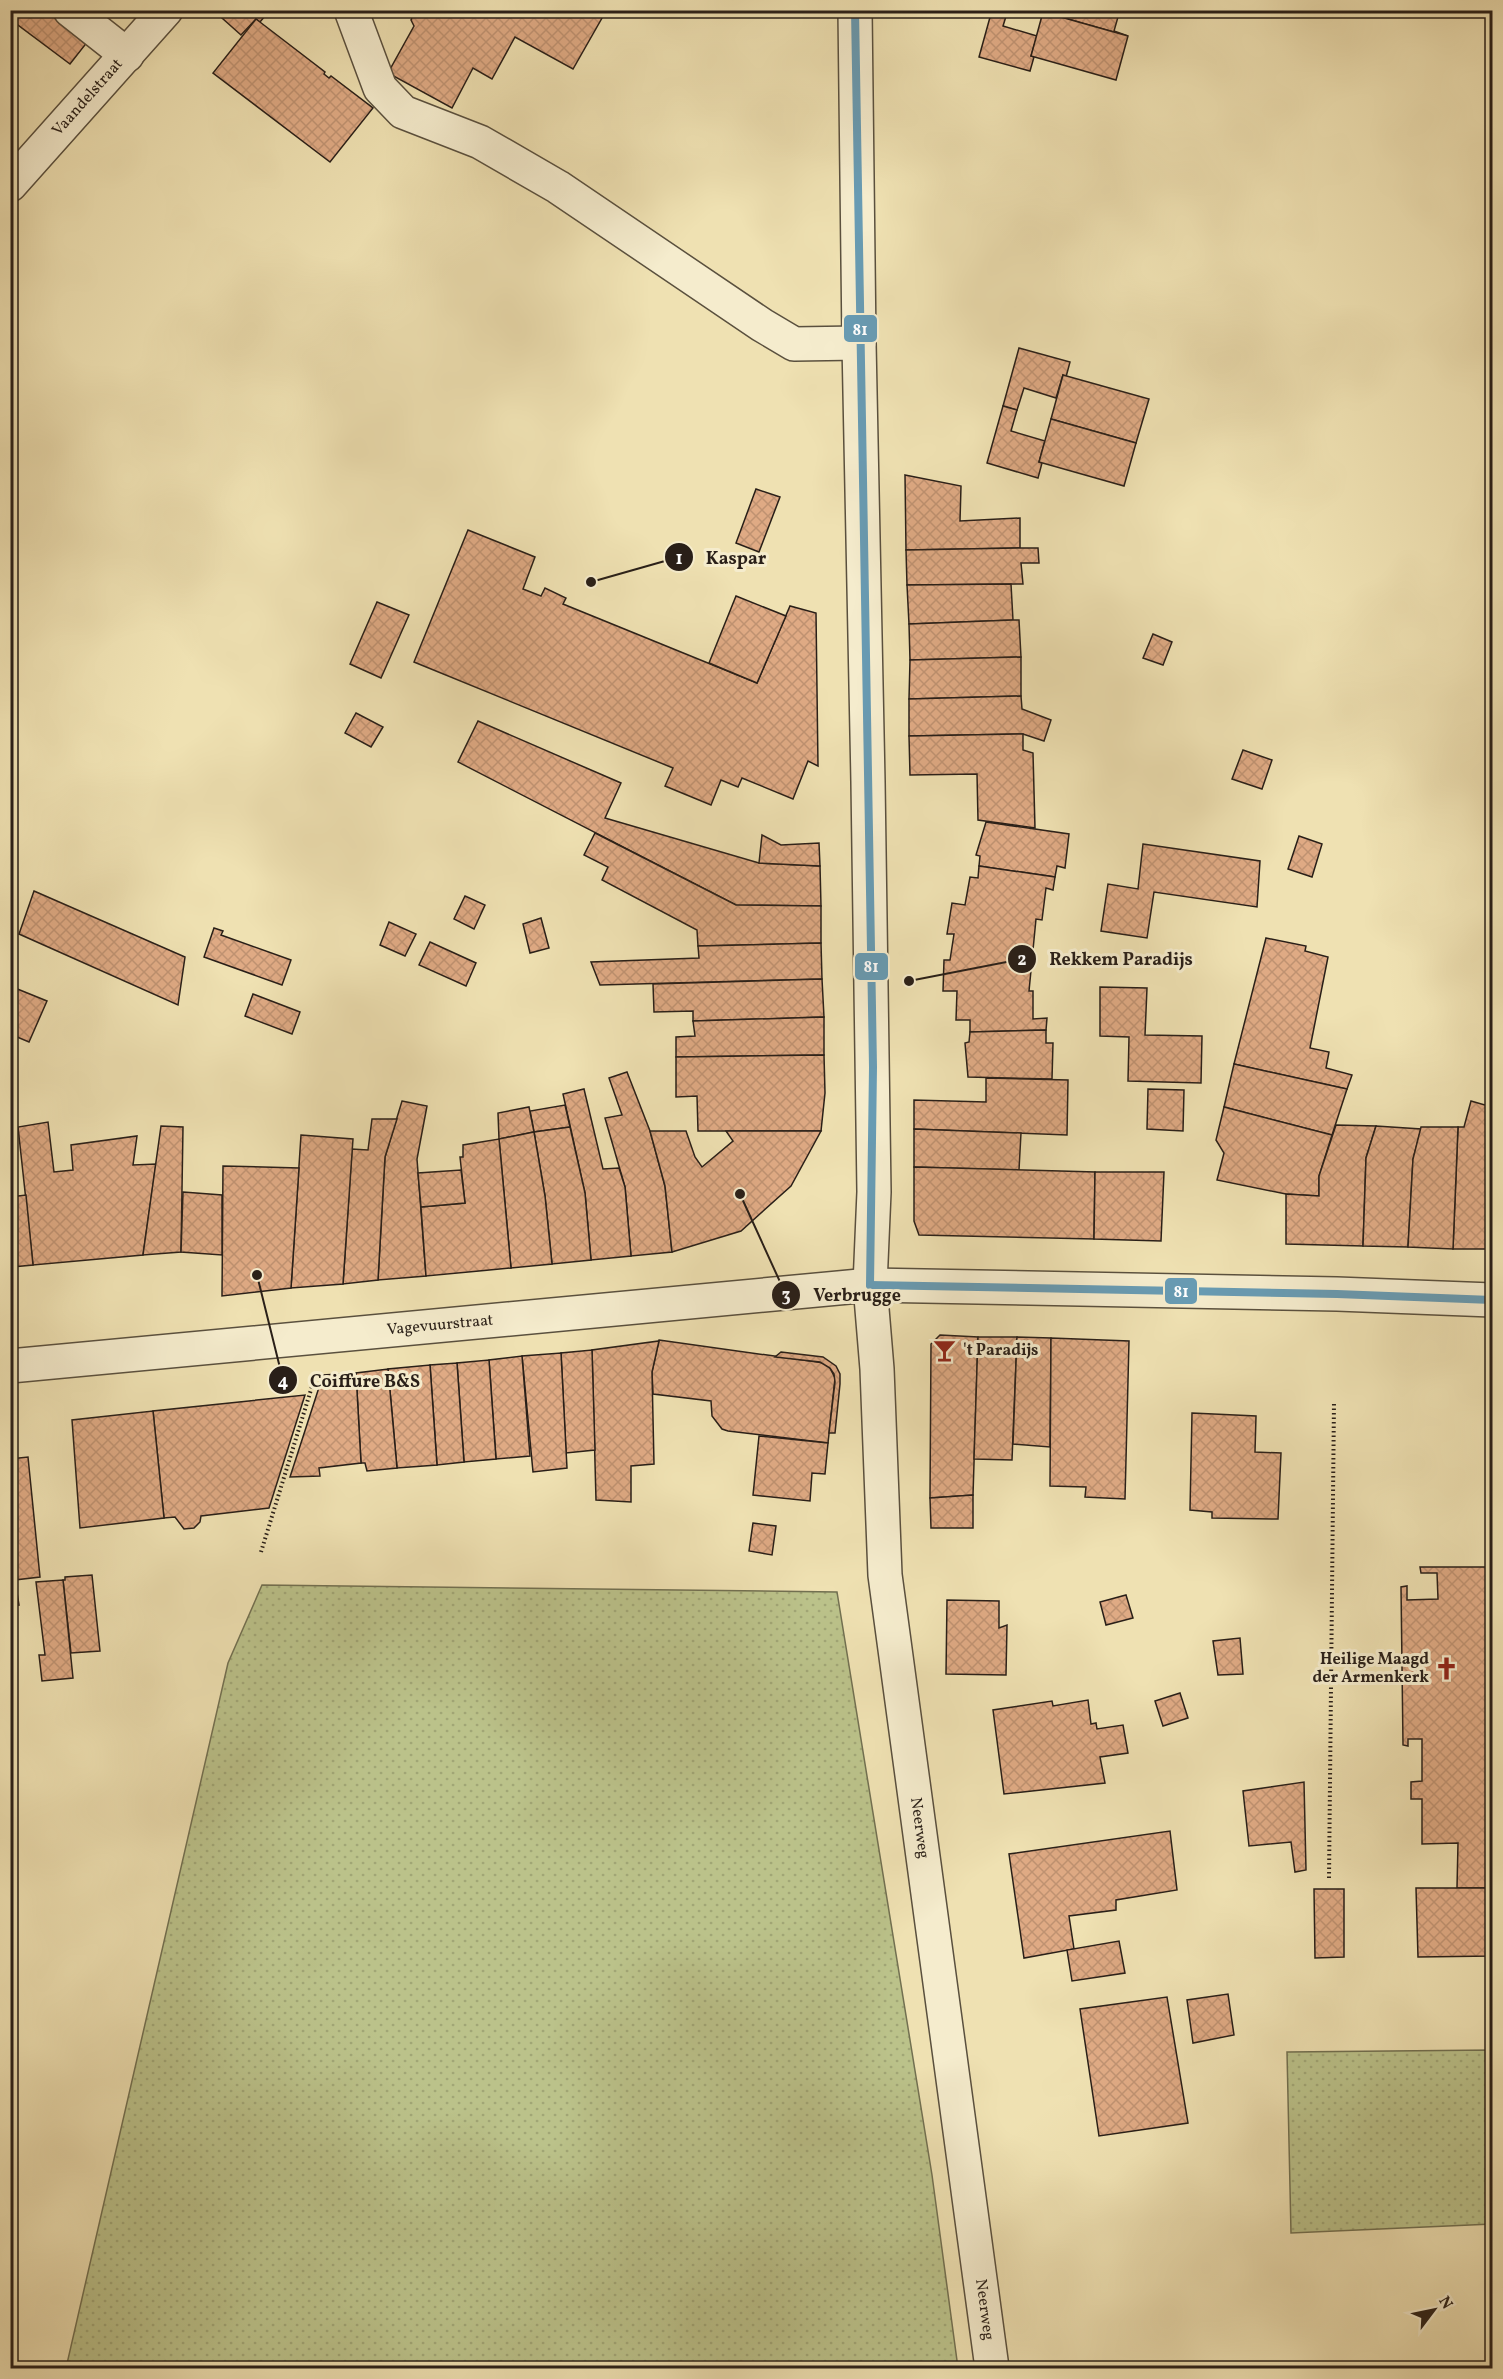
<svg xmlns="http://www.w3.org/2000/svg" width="1503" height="2379" viewBox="0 0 1503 2379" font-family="Vollkorn,serif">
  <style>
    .grass { fill: url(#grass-dots); stroke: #727051; stroke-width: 1.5 }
    .building { fill: url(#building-cross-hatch); stroke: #291f18; stroke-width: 1.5 }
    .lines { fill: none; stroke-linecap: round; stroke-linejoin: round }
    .minor-casing { stroke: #5a503e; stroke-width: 36 }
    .path { stroke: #291f18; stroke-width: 4; stroke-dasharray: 1.5 3; stroke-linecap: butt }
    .minor { stroke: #f5eccd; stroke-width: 33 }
    .bus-1-casing { stroke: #f5eccd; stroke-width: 12 }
    .bus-1 { stroke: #689bb3; stroke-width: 8 }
    .labels { text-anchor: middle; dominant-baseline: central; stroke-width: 6; stroke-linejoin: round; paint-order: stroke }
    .street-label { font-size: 16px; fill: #291f18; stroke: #f5eccd }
    .poi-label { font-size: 16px; font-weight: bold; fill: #291f18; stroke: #f5eccd; text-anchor: start }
    .leader { fill: none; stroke: #291f18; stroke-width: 2 }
    .callout-dot { fill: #291f18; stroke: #f5eccd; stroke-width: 2 }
    .mark-label { font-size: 18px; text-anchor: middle; font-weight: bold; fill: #fff }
    .callout-label { font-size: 18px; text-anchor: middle; font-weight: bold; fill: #291f18; stroke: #f5eccd; stroke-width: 6; stroke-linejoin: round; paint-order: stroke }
    .line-badge { stroke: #f5eccd; stroke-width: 2 }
    .badge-label { font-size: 16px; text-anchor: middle; font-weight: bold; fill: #fff }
  </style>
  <defs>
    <pattern id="grass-dots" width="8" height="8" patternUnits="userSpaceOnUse" patternTransform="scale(1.5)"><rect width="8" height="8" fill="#bbc28a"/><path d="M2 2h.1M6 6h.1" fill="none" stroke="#a1a676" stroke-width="1.8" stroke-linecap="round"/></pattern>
    <pattern id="building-cross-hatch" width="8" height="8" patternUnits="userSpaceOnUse" patternTransform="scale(1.5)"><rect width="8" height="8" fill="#dfaa84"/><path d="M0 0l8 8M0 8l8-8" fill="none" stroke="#bf9271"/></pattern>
  </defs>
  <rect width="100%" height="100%" fill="#efe1b2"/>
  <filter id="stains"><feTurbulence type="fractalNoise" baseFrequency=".00333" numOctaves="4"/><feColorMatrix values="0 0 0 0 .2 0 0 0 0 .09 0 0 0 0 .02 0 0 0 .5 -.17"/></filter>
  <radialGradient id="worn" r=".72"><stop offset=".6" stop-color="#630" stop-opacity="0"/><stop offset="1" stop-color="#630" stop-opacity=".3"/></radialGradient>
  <g class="grass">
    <polygon points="262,1585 837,1592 932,2175 958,2368 66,2368 228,1663"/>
    <polygon points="1492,2050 1492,2224 1291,2233 1287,2052"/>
  </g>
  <g class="building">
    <polygon points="10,10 59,10 92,36 70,64 10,19"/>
    <polygon points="213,10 270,10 260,22 256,19 241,35"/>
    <polygon points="415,10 526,12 606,11 573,69 515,37 492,79 473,68 452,108 388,73 414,26 411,20"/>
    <polygon points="992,10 1008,10 1003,26 1037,36 1031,56 1034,57 1030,71 979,57"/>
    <polygon points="1043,10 1120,10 1114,31 1128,36 1043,12"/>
    <polygon points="1043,12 1128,36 1116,80 1031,56"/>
    <polygon points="256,19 325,72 324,74 329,78 331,76 373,108 330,162 213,73"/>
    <polygon points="1019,348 1070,362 1066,377 1063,375 1056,398 1024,388 1017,410 1003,406"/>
    <polygon points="1063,375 1149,399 1136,443 1051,419"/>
    <polygon points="1003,406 1017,410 1011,431 1045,441 1039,462 1042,463 1038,478 987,463"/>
    <polygon points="1051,419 1136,443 1124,486 1039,462"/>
    <polygon points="905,475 961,486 960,521 1020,518 1020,548 906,550"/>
    <polygon points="756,489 780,497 759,552 736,543"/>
    <polygon points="468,530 535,557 523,589 541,596 545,588 566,598 563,604 757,683 790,606 816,613 818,766 808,761 793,799 742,778 738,787 721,780 711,805 665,786 673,768 414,662"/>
    <polygon points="1020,548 1038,548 1039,563 1021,563 1023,584 907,585 906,550"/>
    <polygon points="1011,584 1013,620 909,624 907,585"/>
    <polygon points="736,596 786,616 757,683 709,663"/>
    <polygon points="377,602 409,615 381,678 350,664"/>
    <polygon points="1013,620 1019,620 1021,657 910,660 909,624"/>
    <polygon points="1153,634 1172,642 1163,665 1143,658"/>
    <polygon points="1021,657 1021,696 909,699 910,660"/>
    <polygon points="1021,696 1022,709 1051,720 1044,741 1023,734 909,736 909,699"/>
    <polygon points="356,713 383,727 371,747 345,733"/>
    <polygon points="478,721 621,783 605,818 759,863 820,866 821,906 736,905 458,762"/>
    <polygon points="1023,734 1023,750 1033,753 1035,828 978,820 977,774 910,775 909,736"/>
    <polygon points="1243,750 1272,760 1262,789 1232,779"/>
    <polygon points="986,822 1069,834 1065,868 1057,866 1055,877 979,866 980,856 976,855"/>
    <polygon points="595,833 736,905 821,906 821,943 698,946 697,930 602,880 608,867 584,855"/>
    <polygon points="762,835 781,845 819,843 820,866 759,863"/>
    <polygon points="1299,836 1322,844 1312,877 1288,869"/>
    <polygon points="1143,844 1260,861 1257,907 1154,892 1147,938 1101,931 1108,884 1138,889"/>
    <polygon points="979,866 1055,877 1053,890 1046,888 1042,920 1036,919 1029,991 1033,991 1033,1019 1047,1018 1046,1030 970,1032 970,1020 956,1020 957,991 943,991 944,960 950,960 954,934 947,934 952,903 965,905 970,877 978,878"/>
    <polygon points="34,891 185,957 178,1005 19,934"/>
    <polygon points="465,896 485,905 474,929 454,919"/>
    <polygon points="541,918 549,948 530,953 523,924"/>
    <polygon points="389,922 416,934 405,956 380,945"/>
    <polygon points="214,928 223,931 221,935 291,960 282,985 204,957"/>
    <polygon points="1266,938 1306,946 1305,951 1328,957 1310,1048 1329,1052 1326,1068 1352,1075 1347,1089 1234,1064"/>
    <polygon points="430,942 476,963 466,986 419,965"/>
    <polygon points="821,943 822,979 600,985 591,962 699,958 698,946"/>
    <polygon points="822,979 824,1017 693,1021 693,1011 654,1012 653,984"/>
    <polygon points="10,986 47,1001 29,1042 10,1034"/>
    <polygon points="1100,987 1147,988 1145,1035 1202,1036 1201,1083 1128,1081 1129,1037 1100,1036"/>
    <polygon points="253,994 300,1012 292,1034 245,1016"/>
    <polygon points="824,1017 824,1055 676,1057 676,1037 695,1036 693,1021"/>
    <polygon points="1046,1030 1046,1043 1053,1043 1052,1079 968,1077 965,1043 969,1042 970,1032"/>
    <polygon points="824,1055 825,1093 821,1131 698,1131 697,1096 676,1097 676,1057"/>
    <polygon points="1234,1064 1347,1089 1332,1135 1224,1107"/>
    <polygon points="627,1072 650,1131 665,1186 672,1252 631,1256 625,1187 605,1118 622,1115 609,1078"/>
    <polygon points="986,1078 1068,1080 1067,1135 914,1129 914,1100 986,1102"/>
    <polygon points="584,1089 603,1169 619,1168 625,1187 631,1256 591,1260 585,1193 563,1094"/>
    <polygon points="1148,1089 1184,1090 1183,1131 1147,1129"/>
    <polygon points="402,1101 427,1106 417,1159 426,1276 378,1280 385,1157"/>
    <polygon points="1471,1101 1492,1107 1492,1249 1453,1249 1458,1127 1464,1127"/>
    <polygon points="565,1105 570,1127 534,1132 530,1111"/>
    <polygon points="529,1107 534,1132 499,1139 498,1113"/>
    <polygon points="1224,1107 1332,1135 1319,1176 1319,1196 1286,1194 1217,1180 1224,1153 1216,1140"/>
    <polygon points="372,1119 397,1119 385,1157 378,1280 343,1284 352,1149 368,1150"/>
    <polygon points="48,1122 54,1172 73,1170 71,1145 137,1136 133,1165 156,1164 143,1255 33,1265 18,1127"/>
    <polygon points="1336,1125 1376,1126 1366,1158 1363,1246 1286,1244 1286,1194 1319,1196 1319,1176"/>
    <polygon points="161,1126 183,1127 181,1252 143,1255"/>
    <polygon points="1376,1126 1421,1129 1413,1159 1408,1247 1363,1246 1366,1158"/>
    <polygon points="570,1127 585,1193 591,1260 552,1264 545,1196 534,1132"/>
    <polygon points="1421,1127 1458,1127 1453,1249 1408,1247 1413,1159"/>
    <polygon points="914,1129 1021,1133 1019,1170 914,1167"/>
    <polygon points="650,1131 686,1131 695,1157 702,1167 733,1141 726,1131 821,1131 791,1186 741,1231 672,1252 665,1186"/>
    <polygon points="534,1132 545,1196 552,1264 511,1268 499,1139"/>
    <polygon points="301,1135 353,1139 343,1284 291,1288"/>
    <polygon points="499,1139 511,1268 426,1276 421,1207 465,1203 460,1157 463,1157 463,1145"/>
    <polygon points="223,1166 299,1168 291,1288 222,1296"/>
    <polygon points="914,1167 1095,1172 1094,1239 919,1235 914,1221"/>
    <polygon points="461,1170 465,1203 421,1207 418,1173"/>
    <polygon points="1095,1172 1164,1172 1161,1241 1094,1239"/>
    <polygon points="183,1192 222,1195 222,1255 181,1252"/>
    <polygon points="26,1195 33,1265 12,1267 13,1283 10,1283 10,1197"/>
    <polygon points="940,1335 978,1337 973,1495 930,1498 931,1344"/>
    <polygon points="978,1337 1017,1337 1012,1460 974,1459"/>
    <polygon points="1017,1337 1051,1338 1050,1447 1013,1444"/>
    <polygon points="1051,1338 1129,1341 1125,1499 1085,1497 1086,1487 1050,1486"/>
    <polygon points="659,1340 824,1363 830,1368 835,1378 828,1443 728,1431 722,1429 712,1416 711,1401 653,1394 652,1372"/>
    <polygon points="659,1341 652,1372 654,1464 631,1466 631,1502 596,1500 592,1350"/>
    <polygon points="592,1350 595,1450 566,1453 561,1353"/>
    <polygon points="781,1352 823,1357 836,1366 840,1374 840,1384 835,1433 829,1433 835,1382 834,1374 830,1368 820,1362 775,1357"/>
    <polygon points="561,1353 567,1468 533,1472 522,1356"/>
    <polygon points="522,1356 530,1456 496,1459 489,1360"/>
    <polygon points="489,1360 496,1459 464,1462 457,1363"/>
    <polygon points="457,1363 464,1462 437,1465 430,1365"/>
    <polygon points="430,1365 437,1465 397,1468 388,1369"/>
    <polygon points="388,1369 397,1468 367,1471 365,1463 361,1463 356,1373"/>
    <polygon points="356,1373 361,1463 319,1468 320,1476 290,1477 323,1375"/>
    <polygon points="305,1395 269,1508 201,1516 200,1522 194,1528 184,1529 175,1517 164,1518 153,1411"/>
    <polygon points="153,1411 164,1518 80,1528 72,1420"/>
    <polygon points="1192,1413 1256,1416 1255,1452 1281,1453 1278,1519 1212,1518 1212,1512 1190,1510"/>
    <polygon points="759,1436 828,1443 825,1474 812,1473 810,1501 753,1495"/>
    <polygon points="28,1457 40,1577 15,1580 19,1605 10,1606 10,1459"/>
    <polygon points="973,1495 973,1528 931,1528 930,1498"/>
    <polygon points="753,1523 776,1526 772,1555 749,1551"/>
    <polygon points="1420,1567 1492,1567 1492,1888 1457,1888 1458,1843 1422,1844 1422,1799 1411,1799 1411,1782 1422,1781 1422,1739 1408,1739 1408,1746 1403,1745 1401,1587 1407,1586 1407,1600 1438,1599 1437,1573 1421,1573"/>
    <polygon points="92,1575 100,1651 71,1653 63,1580 65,1580 65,1577"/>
    <polygon points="63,1580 73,1678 42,1681 39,1655 45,1655 36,1582"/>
    <polygon points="1126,1595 1133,1618 1106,1625 1100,1602"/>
    <polygon points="947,1600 999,1601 999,1628 1007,1625 1006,1675 946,1674"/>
    <polygon points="1240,1638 1243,1674 1218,1675 1213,1641"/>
    <polygon points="1180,1693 1188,1718 1163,1726 1155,1701"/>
    <polygon points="1088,1700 1091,1724 1096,1723 1097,1729 1123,1725 1128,1753 1100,1757 1105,1783 1004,1794 993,1710 1052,1701 1053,1706"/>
    <polygon points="1304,1782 1306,1870 1295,1872 1291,1842 1249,1846 1243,1791"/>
    <polygon points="1170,1831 1177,1890 1116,1900 1116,1910 1069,1916 1074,1949 1024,1958 1009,1854"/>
    <polygon points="1416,1888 1492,1888 1492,1956 1418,1957"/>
    <polygon points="1314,1889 1344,1889 1344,1957 1315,1958"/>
    <polygon points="1119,1941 1125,1973 1072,1981 1067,1950"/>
    <polygon points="1228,1994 1234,2035 1193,2043 1187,2000"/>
    <polygon points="1167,1997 1188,2123 1099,2136 1080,2009"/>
  </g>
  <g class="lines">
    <defs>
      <g id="minor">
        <polyline points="70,10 127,55"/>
        <polyline points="351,10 380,88 403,112 480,142 558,187 762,325 794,344 859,343"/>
        <path id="s1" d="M855,10l4,333 9,439 6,410 -4,93 7,84 8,206 107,793"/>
        <path id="s2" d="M10,185l156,-175"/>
        <path id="s3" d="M10,1366l860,-81 467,9 155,6"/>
      </g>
    </defs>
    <use href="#minor" class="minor-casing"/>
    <g class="path">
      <polyline points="261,1552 314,1380"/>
      <polyline points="1329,1878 1334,1401"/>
    </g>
    <use href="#minor" class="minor"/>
    <defs>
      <g id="bus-1">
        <polyline points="855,10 873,1067 870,1285"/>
        <polyline points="870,1285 1337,1294 1492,1300"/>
      </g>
    </defs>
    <use href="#bus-1" class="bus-1-casing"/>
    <use href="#bus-1" class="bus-1"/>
  </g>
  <defs>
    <symbol id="bar-bare" viewBox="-9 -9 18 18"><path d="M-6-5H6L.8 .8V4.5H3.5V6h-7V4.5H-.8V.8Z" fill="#8f2418" stroke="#f5eccd" stroke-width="2.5" paint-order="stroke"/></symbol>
    <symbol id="church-bare" viewBox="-9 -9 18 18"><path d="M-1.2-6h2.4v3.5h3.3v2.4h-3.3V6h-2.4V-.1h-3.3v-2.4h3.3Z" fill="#8f2418" stroke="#f5eccd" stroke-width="2.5" paint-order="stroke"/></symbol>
  </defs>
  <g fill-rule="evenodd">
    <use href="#bar-bare" x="928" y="1334" width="33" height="33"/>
    <use href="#church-bare" x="1430" y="1652" width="33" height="33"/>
  </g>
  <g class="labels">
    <g class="street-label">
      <text stroke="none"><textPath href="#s2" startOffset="117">Vaandelstraat</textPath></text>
      <text stroke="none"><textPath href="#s3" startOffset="432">Vagevuurstraat</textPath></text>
      <text stroke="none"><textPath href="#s1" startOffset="1821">Neerweg</textPath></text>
      <text stroke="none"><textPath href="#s1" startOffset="2307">Neerweg</textPath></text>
    </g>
    <g class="poi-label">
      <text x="963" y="1351">'t Paradijs</text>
      <text x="1429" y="1660" text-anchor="end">Heilige Maagd<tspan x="1429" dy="18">der Armenkerk</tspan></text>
    </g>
  </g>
  <path class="leader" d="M591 582L679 557M909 981L1022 959M740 1194L786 1295M257 1275L283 1380"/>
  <g class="callout-dot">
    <circle cx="591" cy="582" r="6"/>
    <circle cx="909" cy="981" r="6"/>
    <circle cx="740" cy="1194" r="6"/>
    <circle cx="257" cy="1275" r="6"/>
    <circle cx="679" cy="557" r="15"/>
    <circle cx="1022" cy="959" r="15"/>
    <circle cx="786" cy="1295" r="15"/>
    <circle cx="283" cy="1380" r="15"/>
  </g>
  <g class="mark-label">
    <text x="679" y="564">1</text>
    <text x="1022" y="965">2</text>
    <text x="786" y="1301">3</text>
    <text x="283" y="1387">4</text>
  </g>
  <g class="callout-label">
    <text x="736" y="564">Kaspar</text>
    <text x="1121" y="965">Rekkem Paradijs</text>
    <text x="857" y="1301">Verbrugge</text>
    <text x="365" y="1387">Coiffure B&amp;S</text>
  </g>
  <g class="line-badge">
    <rect x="843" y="314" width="35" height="29" rx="6" fill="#689bb3"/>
    <rect x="854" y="952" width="35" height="29" rx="6" fill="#689bb3"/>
    <rect x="1164" y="1277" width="34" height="28" rx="6" fill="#689bb3"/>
  </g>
  <g class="badge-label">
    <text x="860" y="335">81</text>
    <text x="871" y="972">81</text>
    <text x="1181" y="1297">81</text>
  </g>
  <rect width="1503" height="2379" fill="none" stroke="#efe1b2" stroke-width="36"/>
  <rect x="12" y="12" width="1479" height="2355" fill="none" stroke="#291f18" stroke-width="3"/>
  <rect x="18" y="18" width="1467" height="2343" fill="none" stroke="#291f18" stroke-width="1.5"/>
  <g transform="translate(1434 2310) rotate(58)" stroke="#f5eccd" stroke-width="4.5" paint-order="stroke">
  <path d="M0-4.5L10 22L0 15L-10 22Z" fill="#291f18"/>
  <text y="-9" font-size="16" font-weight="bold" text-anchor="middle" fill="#291f18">N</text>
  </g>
  <rect width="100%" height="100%" filter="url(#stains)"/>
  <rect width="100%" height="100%" fill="url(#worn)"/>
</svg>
